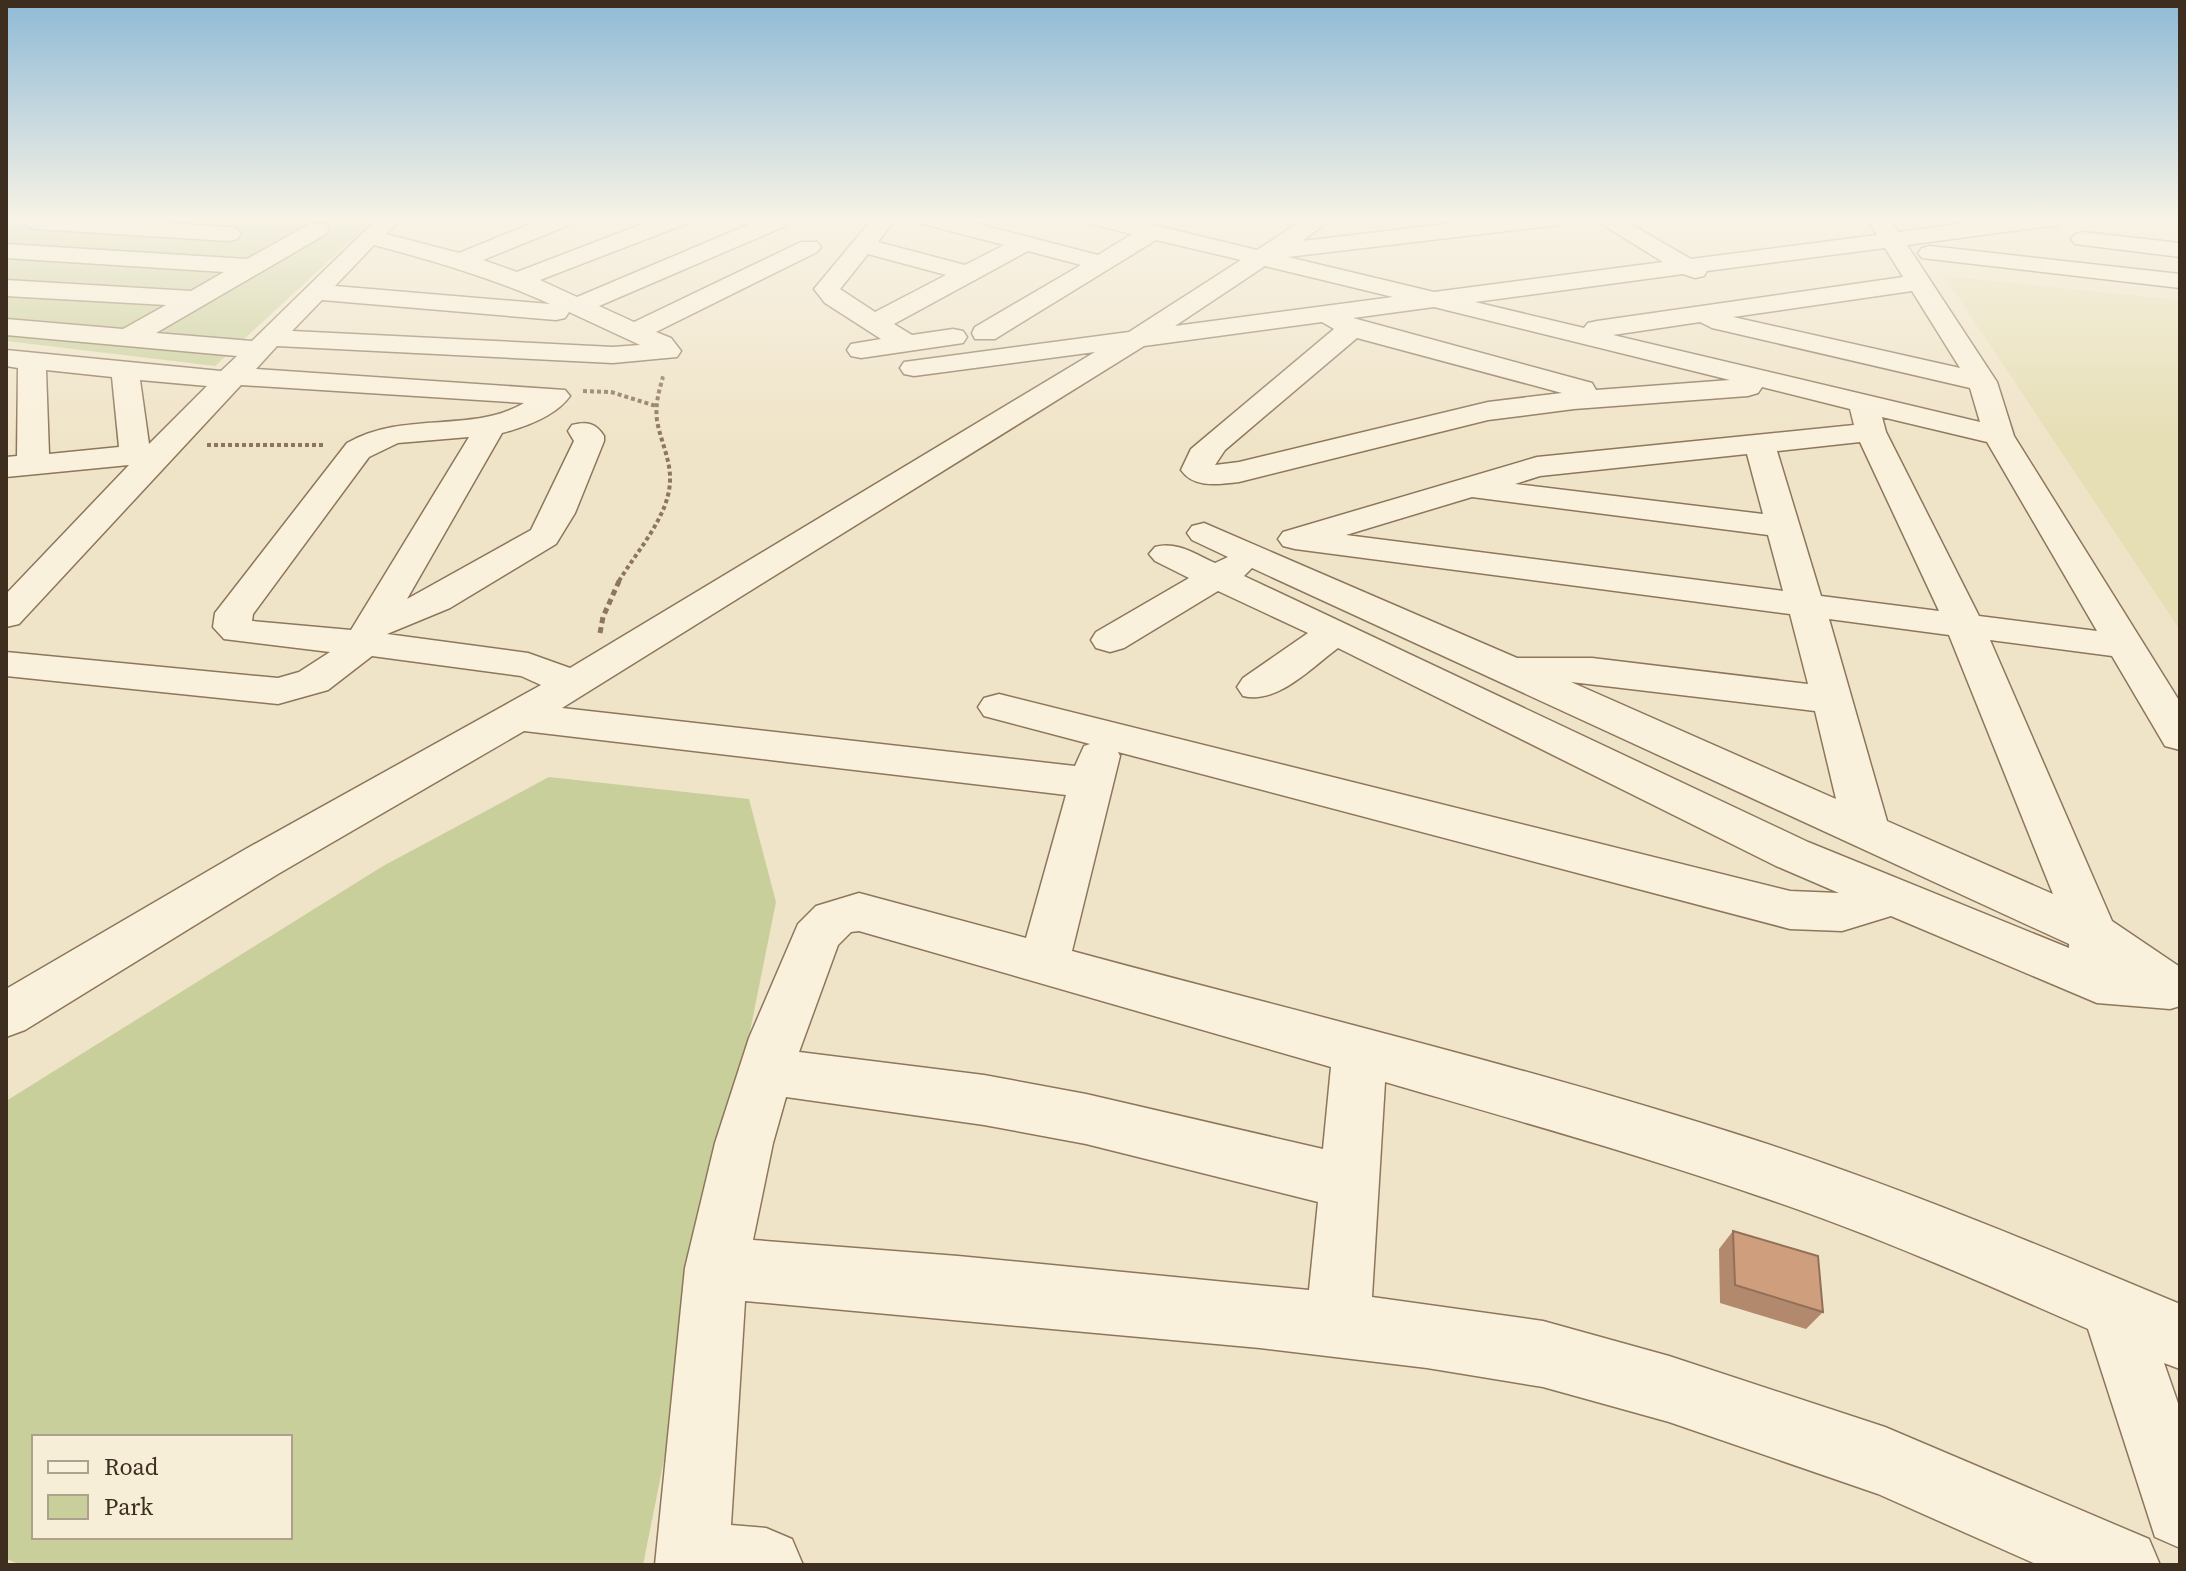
<svg xmlns="http://www.w3.org/2000/svg" width="2186" height="1571" viewBox="0 0 2186 1571" font-family="'Source Serif 4',serif">
  <style>
    .farmland { fill: #e6deb5 }
    .green { fill: #c9cf9b; fill-rule: evenodd }
    .lines { fill: none; stroke-linecap: round; stroke-linejoin: round }
    .minor-casing { stroke: #8d765c; stroke-width: 3 }
    .path-far2 { stroke: #8d765c; stroke-width: 3; stroke-dasharray: 3 2; stroke-linecap: butt }
    .path-far1 { stroke: #8d765c; stroke-width: 4; stroke-dasharray: 4 3; stroke-linecap: butt }
    .path { stroke: #8d765c; stroke-width: 5; stroke-dasharray: 6 4; stroke-linecap: butt }
    .minor { fill: #faf1dc; fill-rule: evenodd }
    .wall { fill: #b2896c }
    .building { fill: #cf9f7d; stroke: #916f58; stroke-width: 2 }
  </style>
  <rect width="100%" height="100%" fill="#f0e4c8"/>
  <polygon class="farmland" points="1945,276 2180,300 2180,630 1944,276"/>
  <g class="green">
    <polygon points="6,218 375,218 215,366 6,341"/>
    <path d="M549,777l200,22 27,103 -133,663h-622l-15,-6v-458l377,-235zM34,1437h256v100h-256z"/>
  </g>
  <g class="lines">
    <defs>
      <g id="minor">
        <polygon points="27,218 88,218 229,227 237,229 241,234 237,239 229,241 36,229 28,227 25,222"/>
        <path d="M378,218l24,1 -16,15 73,19 86,-35h32l-3,5 -91,37 34,12 141,-54h33l-3,5 -148,57 37,17 187,-79h20l2,4 -3,5 -184,79 35,16 167,-80h16l4,5 -4,5 -161,80 15,6 10,13 -4,6 -64,6 -336,-17 -21,23 309,21 5,6c-14,20 -45,31 -68,37l-95,166 124,-69 43,-89 -6,-10 4,-6c15,-4 24,-2 32,11v5l-29,72 -19,31 -106,64 -63,26 141,19 42,15 525,-316 -181,24 -10,-2 -4,-6 4,-6 225,-30 112,-72 -85,-20 -161,99h-20l-3,-6 3,-6 106,-62 -53,-14 -134,73 18,11 41,-6 10,2 4,6 -4,6 -102,15 -10,-2 -4,-6 4,-6 30,-5 -56,-36 -11,-14 59,-71h23l-18,24 87,23 39,-20 -85,-22 -3,-5h39l143,37 34,-21 -45,-11 -3,-5h41l132,32 49,-32h27l-31,23 195,-23h71l-11,7 -269,32 146,35 229,-30 -71,-44h28l71,41 186,-24 -10,-17h23l8,14 104,-14h66l-11,7 -150,20 90,137 17,54 166,266v48l-15,-4 -53,-90 -122,-16 122,281 68,46v39l-10,3 -73,-6 -206,-87 -49,15 -52,-2 -672,-177 2,4 -48,195c229,62 461,117 686,190 144,47 283,105 422,163v65l-16,-6 16,46v139l-25,-11 -67,-208c-109,-48 -218,-96 -332,-134 -122,-42 -247,-77 -371,-113l-13,215 171,24 126,35 216,71 264,112 11,26h-122l-160,-71 -209,-72 -126,-35 -116,-19 -167,-20 -515,-47 -14,224 35,3 26,11 11,26h-148l30,-297 30,-125 34,-105 49,-114 18,-18 43,-13 167,45 40,-143 -542,-64 -246,143 -253,156 -19,7v-48l238,-139 297,-165 -20,-9 -149,-20 -44,34 -50,14 -272,-28v-24l272,26 21,-6 31,-20 -106,-13 -11,-12 2,-14 132,-170c58,-33 125,-9 177,-40l-283,-18 -222,239 -13,3v-33l123,-129 -123,12v-20l11,-1 1,-88 -12,-2v-16l215,21 16,-15 -231,-21v-16l117,10 43,-24 -160,-9v-16l185,11 33,-19 -218,-14v-14l241,15 63,-35h16l3,5 -3,5 -170,99 96,8zM374,245c60,16 119,33 176,59l-215,-18zM1885,248l18,29 -306,44 -9,2 -4,5 -109,-26 208,-28 12,4 9,-2 3,-5zM868,254l78,21 -71,37 -35,-23zM1265,266l128,31 -218,29zM1912,291l48,77 -227,-51zM322,300l234,20 9,-2 4,-6 71,33 -27,2 -321,-16zM1434,307l296,73 -134,10 -4,-7 -239,-65zM1322,322l12,7 -143,120 -10,21c13,19 38,14 58,12l249,-62 86,-11 174,-13 10,-3 4,-6 88,22 4,16 -317,32 -254,75 -5,7 5,7 12,3 495,65 18,70 -216,-26h-75l-313,-135 -12,3 -5,7 5,7 36,17 -13,6c-20,-9 -38,-22 -60,-16l-6,7 6,7 34,17 -93,54 -5,8 5,8 14,4 14,-4 94,-57 90,42 -65,45 -6,9 6,9c34,9 69,-29 95,-48l438,218 63,27 -49,-2 -791,-197 -15,4 -6,9 6,9 106,28 -6,2 -9,20 -513,-58 582,-362zM1700,322l12,6 258,60 10,34 -367,-87zM1357,338l205,55 -74,9 -249,60 -24,3 10,-15zM46,370l66,7 7,70 -70,7zM140,380l67,6 -58,58zM1882,417l105,25 110,189 -118,-15 -93,-184zM469,437l-118,193 -99,-9 1,-7 116,-157 29,-14zM1860,442l79,169 -118,-15 -44,-145zM1747,454l16,60 -248,-30 25,-8zM1472,497l296,38 15,56 -437,-56zM1252,568l817,376v4l-261,-106 -564,-266zM1829,619l120,16 104,259 -166,-73zM1571,682l244,29 21,88zM859,931l472,136 -8,82 -237,-55 -102,-19 -185,-23 39,-107 13,-13zM786,1097l198,28 102,19 232,58 -9,88 -351,-34 -205,-16 20,-97z"/>
        <polygon points="2083,232 2180,243 2180,257 2075,244 2071,239 2075,234"/>
        <polygon points="1930,246 2180,274 2180,288 1922,258 1918,253 1922,248"/>
      </g>
    </defs>
    <use href="#minor" class="minor-casing"/>
    <polyline class="path-far2" points="662,379 663,375"/>
    <g class="path-far1">
      <polyline points="583,391 611,392 656,406"/>
      <polyline points="207,445 325,445"/>
      <path d="M619,581c18,-30 50,-65 51,-100 1,-21 -10,-41 -13,-61 -2,-16 2,-29 6,-43"/>
    </g>
    <polyline class="path" points="600,633 603,617 620,579"/>
    <use href="#minor" class="minor"/>
  </g>
  <polygon class="wall" points="1733,1231 1823,1312 1806,1329 1720,1303 1719,1249"/>
  <polygon class="building" points="1733,1231 1818,1256 1823,1312 1735,1285"/>
  <linearGradient id="sky" x2="0" y2="1"><stop stop-color="#8fbad6"/><stop offset="0.5" stop-color="#f8f3e6"/><stop offset="1" stop-color="#f8f3e6" stop-opacity="0"/></linearGradient>
  <rect width="2186" height="438" fill="url(#sky)"/>
  <rect width="2186" height="1571" fill="none" stroke="#3d2e20" stroke-width="16"/>
  <rect x="32" y="1435" width="260" height="104" fill="#f7eed8" stroke="#ada18e" stroke-width="2"/>
  <rect x="48" y="1461" width="40" height="12" fill="#faf1dc" stroke="#ada18e" stroke-width="2"/>
  <text x="104" y="1475" font-size="24" fill="#3d2e20">Road</text>
  <rect x="48" y="1495" width="40" height="24" fill="#c9cf9b" stroke="#ada18e" stroke-width="2"/>
  <text x="104" y="1515" font-size="24" fill="#3d2e20">Park</text>
</svg>
